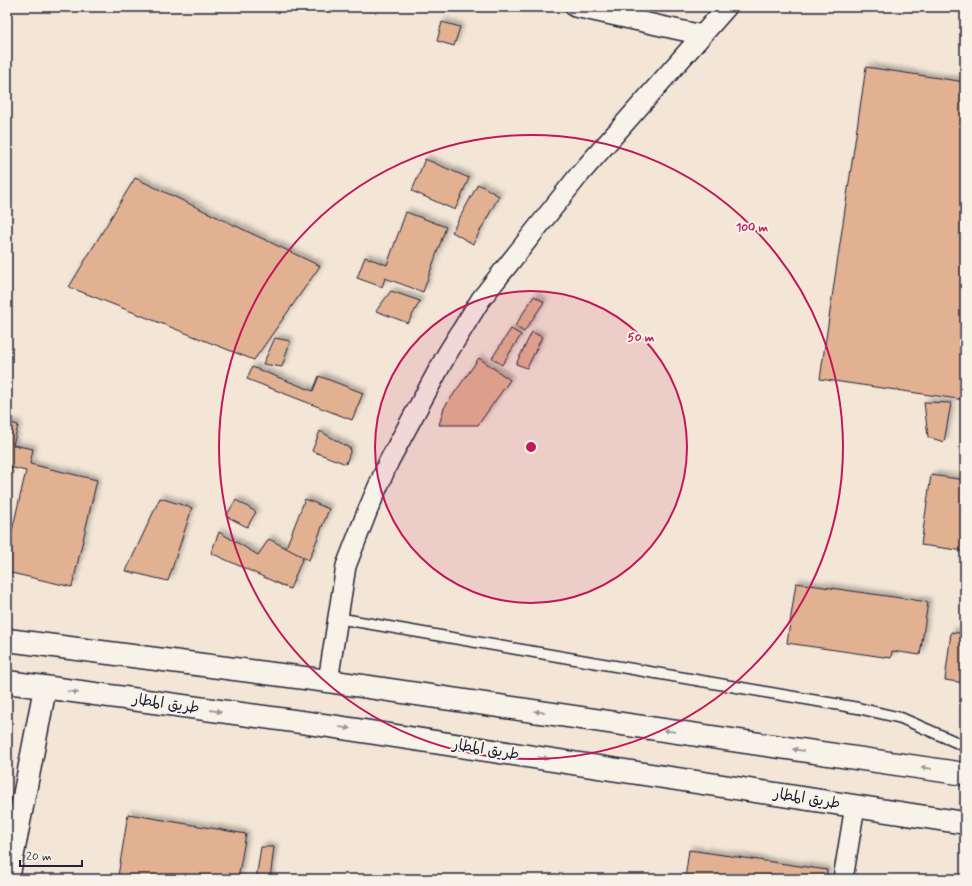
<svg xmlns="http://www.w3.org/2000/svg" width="972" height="886" viewBox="0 0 972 886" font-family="Mynerve,'Playpen Sans Arabic',sans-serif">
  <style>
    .building { fill: #e1b192; stroke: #22223b; filter: url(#shadow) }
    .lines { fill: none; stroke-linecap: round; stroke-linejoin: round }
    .lane-casing { stroke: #22223b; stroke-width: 13 }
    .street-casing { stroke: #22223b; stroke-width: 22 }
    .secondary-casing { stroke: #22223b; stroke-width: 25 }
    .highway-casing { stroke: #22223b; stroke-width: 25 }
    .lane { stroke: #f7f3e8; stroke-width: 10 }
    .street { stroke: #f7f3e8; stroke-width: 19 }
    .secondary { stroke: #f7f3e8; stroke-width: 22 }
    .highway { stroke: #f7f3e8; stroke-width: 22 }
    .oneway { fill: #97959a }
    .ring { fill: none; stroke: #c2185b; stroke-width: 2 }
    .labels { text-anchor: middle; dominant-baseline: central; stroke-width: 4; stroke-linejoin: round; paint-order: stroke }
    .street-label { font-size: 15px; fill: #22223b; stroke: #f7f3e8 }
    .centre { fill: #c2185b; stroke: #f7f3e8; stroke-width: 2 }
    .ring-label { font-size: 12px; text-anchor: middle; font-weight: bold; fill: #c2185b; stroke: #f7f3e8; stroke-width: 4; stroke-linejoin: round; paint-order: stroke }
  </style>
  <defs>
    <filter id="shadow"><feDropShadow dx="3.5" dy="-3.5" stdDeviation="2" flood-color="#0004"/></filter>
  </defs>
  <rect width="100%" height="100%" fill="#f3e6d7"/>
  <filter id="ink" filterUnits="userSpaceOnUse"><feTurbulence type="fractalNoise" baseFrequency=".025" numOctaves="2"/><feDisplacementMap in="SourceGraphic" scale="8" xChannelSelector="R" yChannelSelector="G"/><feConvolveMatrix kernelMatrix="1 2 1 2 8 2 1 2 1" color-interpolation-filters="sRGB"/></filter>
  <g filter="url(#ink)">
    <g class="building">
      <polygon points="442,22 460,27 454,46 437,41"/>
      <polygon points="866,67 965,82 965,400 820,379"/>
      <polygon points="425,159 469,178 455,210 412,191"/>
      <polygon points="135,178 320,266 254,360 69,287"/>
      <polygon points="478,184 499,196 473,244 452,232"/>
      <polygon points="406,212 446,227 423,292 385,278 382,287 357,278 365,257 387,265"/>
      <polygon points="391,291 420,301 408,323 376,311"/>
      <polygon points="534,296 544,302 524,332 515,326"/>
      <polygon points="511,329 521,335 502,365 492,358"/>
      <polygon points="532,332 542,337 527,368 516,364"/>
      <polygon points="275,338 290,341 282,367 263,364"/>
      <polygon points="479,358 510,380 478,425 439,425 444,408"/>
      <polygon points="252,367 313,391 319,376 363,393 352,420 247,379"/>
      <polygon points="924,402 951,403 944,442 928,437"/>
      <polygon points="7,422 18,425 13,445 33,449 30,464 97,480 72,587 7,572 7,552 26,471 10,467 7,482"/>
      <polygon points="320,431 351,449 346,464 312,451"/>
      <polygon points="931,475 965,480 965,551 921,545"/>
      <polygon points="160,498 192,508 168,581 126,571"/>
      <polygon points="305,499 329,509 309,560 285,550"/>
      <polygon points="236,500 256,512 247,527 226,516"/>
      <polygon points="219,532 258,555 269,539 303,557 290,589 211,553"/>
      <polygon points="796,583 928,602 920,655 892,651 891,658 787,643"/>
      <polygon points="951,632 965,634 964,683 945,680"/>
      <polygon points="128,814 246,834 238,879 139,879 118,876"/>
      <polygon points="261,847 274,847 270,879 256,879"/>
      <polygon points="689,850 827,870 826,879 685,879"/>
    </g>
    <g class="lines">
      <defs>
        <polyline id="lane" points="337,618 858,708 901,718 965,746"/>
        <g id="street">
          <polyline points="575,7 702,35"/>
          <polyline points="328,681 346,566 367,512 389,461 447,354 481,299 579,175 727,7"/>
          <polyline points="843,879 855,806"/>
        </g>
        <polyline id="secondary" points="8,879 45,688"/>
        <g id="highway">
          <polyline points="7,640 328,681 965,774"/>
          <polyline points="7,682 330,726 965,823"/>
        </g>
      </defs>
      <use href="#lane" class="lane-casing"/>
      <use href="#street" class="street-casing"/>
      <use href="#secondary" class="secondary-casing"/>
      <use href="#highway" class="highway-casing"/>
      <use href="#lane" class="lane"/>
      <use href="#street" class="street"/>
      <use href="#secondary" class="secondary"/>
      <use href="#highway" class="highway"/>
    </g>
    <defs><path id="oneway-solid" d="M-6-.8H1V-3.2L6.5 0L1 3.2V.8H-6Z"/></defs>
    <g class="oneway">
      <use href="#oneway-solid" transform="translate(73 692) rotate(8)"/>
      <use href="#oneway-solid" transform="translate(216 711) rotate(8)"/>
      <use href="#oneway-solid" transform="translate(540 712) rotate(-172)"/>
      <use href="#oneway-solid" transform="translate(345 728) rotate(9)"/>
      <use href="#oneway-solid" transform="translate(669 731) rotate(-172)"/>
      <use href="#oneway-solid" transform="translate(798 750) rotate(-172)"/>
      <use href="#oneway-solid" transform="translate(543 758) rotate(9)"/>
      <use href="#oneway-solid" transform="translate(926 768) rotate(-172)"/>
    </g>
  </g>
  <circle cx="531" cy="447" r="156" fill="#c2185b" fill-opacity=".12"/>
  <g class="ring">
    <circle cx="531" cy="447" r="156"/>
    <circle cx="531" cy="447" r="312"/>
  </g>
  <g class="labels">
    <g class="street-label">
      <text transform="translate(166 704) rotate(8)">طريق المطار</text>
      <text transform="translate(486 750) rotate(9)">طريق المطار</text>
      <text transform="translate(807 799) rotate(9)">طريق المطار</text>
    </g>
  </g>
  <circle cx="531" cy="447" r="6" class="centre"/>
  <g class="ring-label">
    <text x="752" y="231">100 m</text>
    <text x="641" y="341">50 m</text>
  </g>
  <rect width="972" height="886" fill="none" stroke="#f7f3e8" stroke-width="24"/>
  <rect x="12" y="12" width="948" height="862" fill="none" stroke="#22223b" stroke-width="1.5" filter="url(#ink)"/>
  <path d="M20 860v6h62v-6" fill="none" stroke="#22223b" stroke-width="2"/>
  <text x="26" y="860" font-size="12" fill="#22223b" stroke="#f7f3e8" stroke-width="3" paint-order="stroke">20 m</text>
</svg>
